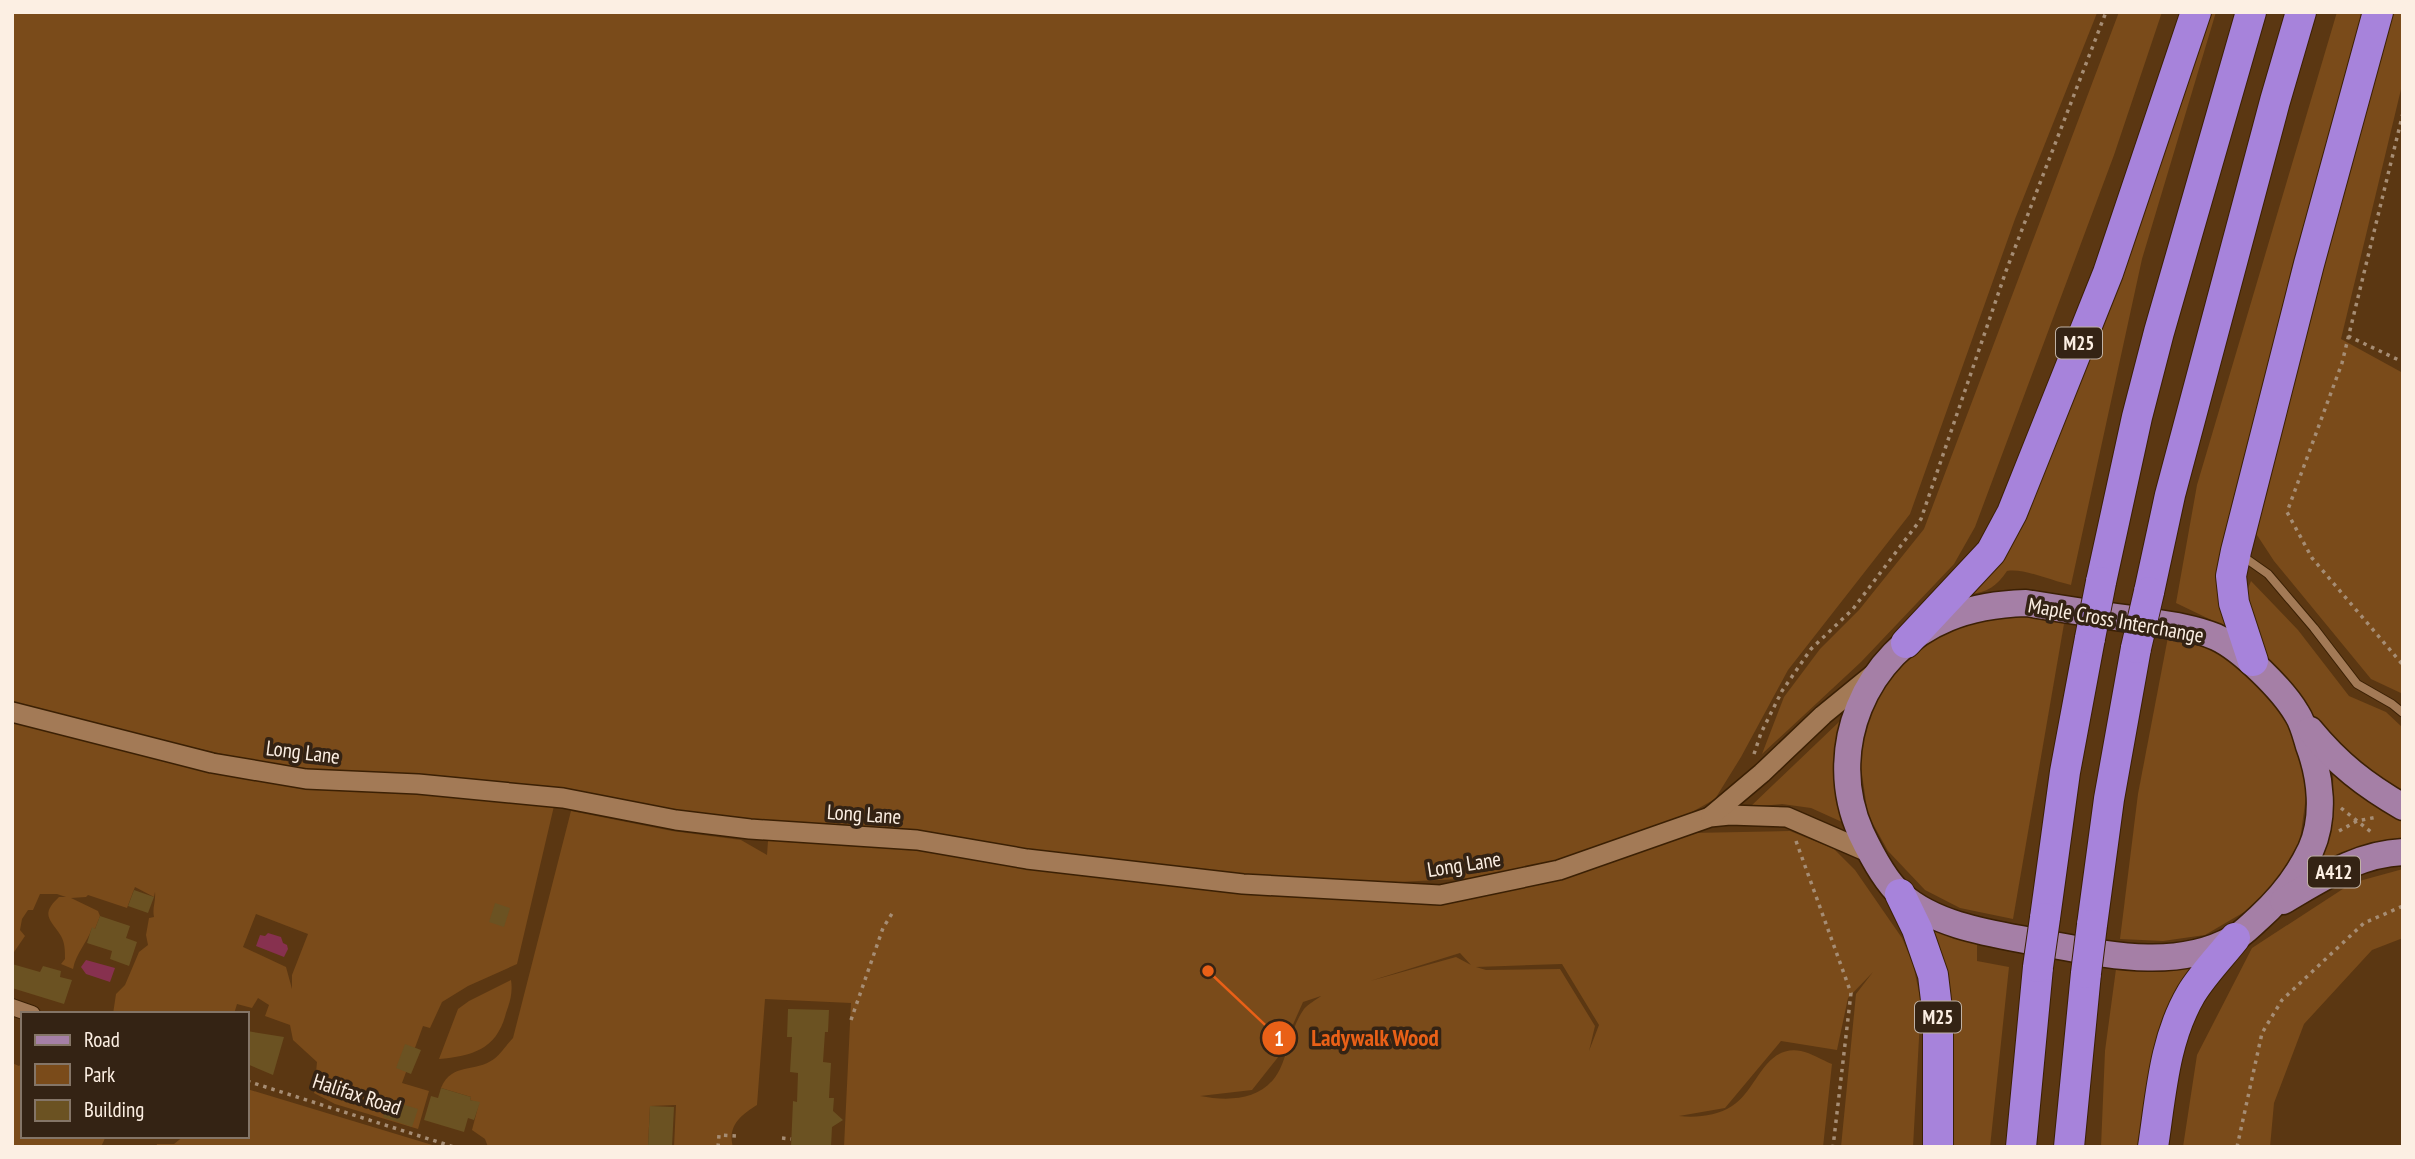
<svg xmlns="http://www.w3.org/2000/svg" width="2415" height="1159" viewBox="0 0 2415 1159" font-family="'PT Sans Narrow',sans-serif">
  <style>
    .green { fill: #7a4b1a; fill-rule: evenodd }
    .water { fill: #87314f }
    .building { fill: #6b5222 }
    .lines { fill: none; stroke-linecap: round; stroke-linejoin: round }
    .service-casing { stroke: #3b2004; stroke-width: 10 }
    .minor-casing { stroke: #3b2004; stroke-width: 18 }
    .tertiary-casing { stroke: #3b2004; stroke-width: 22 }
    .primary-casing { stroke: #3b2004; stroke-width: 29 }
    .motorway-casing { stroke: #3b2004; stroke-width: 32 }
    .path { stroke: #a68d74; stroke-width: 3.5; stroke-dasharray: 3.5 5; stroke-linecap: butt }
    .service { stroke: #a37a56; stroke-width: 8 }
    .minor { stroke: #a37a56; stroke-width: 16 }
    .tertiary { stroke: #a37a56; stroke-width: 19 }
    .primary { stroke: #a57fa6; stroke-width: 26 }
    .motorway { stroke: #a783db; stroke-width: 30 }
    .motorway-bridge-casing { stroke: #3b2004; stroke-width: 32; stroke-linecap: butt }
    .motorway-bridge { stroke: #a783db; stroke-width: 30 }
    .labels { text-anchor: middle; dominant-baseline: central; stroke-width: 7; stroke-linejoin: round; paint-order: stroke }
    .shield { fill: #342314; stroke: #c0b2a5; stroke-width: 2 }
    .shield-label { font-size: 19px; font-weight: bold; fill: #fcefe3 }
    .street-label { font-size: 21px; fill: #fcefe3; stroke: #342314 }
    .leader { fill: none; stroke: #e96017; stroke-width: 2.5 }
    .callout-dot { fill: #e96017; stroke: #342314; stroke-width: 2.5 }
    .mark-label { font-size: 21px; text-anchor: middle; font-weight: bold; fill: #fff }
    .callout-label { font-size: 23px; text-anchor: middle; font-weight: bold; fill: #e96017; stroke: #342314; stroke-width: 7; stroke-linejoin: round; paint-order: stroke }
  </style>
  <rect width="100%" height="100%" fill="#5b3712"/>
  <g class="green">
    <polygon points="12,12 2097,12 2097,13 2015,219 1910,514 1788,670 1741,757 1715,799 1669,825 1557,861 1480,878 1398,882 1250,875 685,817 307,773 12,707"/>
    <polygon points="2119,12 2162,12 2114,155 1975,527 1954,564 1861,662 1762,754 1784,697 1820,649 1859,610 1924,529"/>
    <path d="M2206,12h10l-74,247 -71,326c-20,-4 -46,-17 -64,-14 -10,15 -20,22 -38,23z"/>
    <polygon points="2337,12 2366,12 2294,258 2250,439 2230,629 2176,603 2197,485"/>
    <polygon points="2394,12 2403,12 2403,81 2341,339 2403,373 2403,694 2371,679 2274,561 2255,532 2329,235"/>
    <polygon points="2251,581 2298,630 2349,696 2386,712 2403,728 2403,793 2333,744 2260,650 2243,601"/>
    <polygon points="2031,614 2065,618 2013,919 1960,908 1925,890 1888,851 1868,815 1860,761 1867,717 1886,682 1912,655 1942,631 1986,617"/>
    <polygon points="2168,637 2222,650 2268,688 2297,729 2308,782 2300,840 2274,886 2246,911 2205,935 2163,941 2120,939 2138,794"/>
    <path d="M17,717l68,18 384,60 85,11 -37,158 -49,22 -26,16 -12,26 -7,-2 -21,57 27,8 -11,38 -83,-25 -21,-11 3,-31 -24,-22 -3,-15 -25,-9 4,-11 -11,-7 -6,10 -15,-4 -3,10h-121l3,-20 9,-9 14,-33 9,-7 -2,-10 3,-17 5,-1c-2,-9 2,-16 1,-25l-1,5 -19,-10 -8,21 -39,-13 -2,2 -15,1 27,13 2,5 -5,13 -3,-1c-5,15 -16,25 -19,41l-12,-5 4,-5c0,-8 0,-16 -4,-23 -11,-17 -21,-21 -2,-39h7l-9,-3h-17l-7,16h-5l-6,9 -2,11 5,6 -13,19v-228zM256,914l52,20 -16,41v14l-6,-22 -43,-20z"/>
    <path d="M1840,721c-7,37 -6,64 2,101l-31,-14 -29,-4 -32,3z"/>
    <path d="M2333,766l70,52v25l-88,32c17,-40 19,-67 18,-109z"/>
    <path d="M571,811l101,20 69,9 26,15 1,-14 17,-4 129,13 110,18 415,34 252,-69 99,-2 44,18 21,21 47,68 11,26 8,38 -8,145h-72l15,-153 17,-22 -25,26 -11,52 -56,-9 -56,67 -46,8c17,2 38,0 53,-10 25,-15 32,-62 69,-55 10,2 21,9 31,13l-9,83h-979l7,-144 -86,-4 -8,106c-16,10 -30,21 -24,42h-59l2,-42 -26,1 -2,41h-160l-3,-8 -13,-9 7,-27 -9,-3 1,-3 -30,-9c11,-26 34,-15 53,-29 7,-5 13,-15 19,-21zM1460,953l11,12 -15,-8 -86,24zM1562,964l37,61 -10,26 6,-25 -35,-57 -74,1 -10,-3zM1321,996c-5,4 -13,8 -17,13 -13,18 -15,41 -24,60 -15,31 -49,33 -80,27l52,-6 27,-34 24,-54z"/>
    <polygon points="2403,869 2403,938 2372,950 2304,1024 2274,1103 2270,1147 2183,1147 2197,1055 2252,948 2352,883"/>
    <polygon points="1933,925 1977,942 1977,961 2009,967 1990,1147 1949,1147 1952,1031 1950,988"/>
    <polygon points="2201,965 2148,1147 2101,1147 2105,1051 2116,969 2162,972"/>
    <path d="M511,980c2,12 -1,22 -5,33 -9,36 -33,43 -67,46l19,-50 11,-8z"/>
    <polygon points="23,1062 23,1136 106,1136 101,1147 12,1147 12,1063 19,1066"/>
    <polygon points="247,1089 439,1147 156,1147 157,1144 174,1144 184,1136 247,1136 247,1109 249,1102 247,1101"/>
  </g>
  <g class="water">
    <polygon points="268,933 281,937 283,943 287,945 288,949 284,957 256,946 260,935 265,936"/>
    <polygon points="86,960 115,968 110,982 86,974 81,967"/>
  </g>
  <g class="building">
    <polygon points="134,890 154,897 148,913 128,906"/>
    <polygon points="495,903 510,908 504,927 489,922"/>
    <polygon points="100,916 130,926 126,938 137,942 129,966 110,959 112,951 87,943 92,927 95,929"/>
    <polygon points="12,964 40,972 43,966 61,971 60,977 72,980 64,1004 12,988"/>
    <polygon points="788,1009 829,1010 828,1032 825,1032 823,1062 831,1063 829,1098 834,1098 833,1111 843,1120 832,1127 831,1147 791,1147 793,1101 797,1102 798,1073 790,1072 792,1037 787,1037"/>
    <polygon points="247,1031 284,1037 273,1075 247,1064"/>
    <polygon points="405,1044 421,1050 411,1074 396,1068"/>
    <polygon points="441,1088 471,1097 470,1100 480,1102 474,1120 468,1118 464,1132 424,1120 431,1096 438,1098"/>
    <polygon points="389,1100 418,1109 412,1127 383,1117"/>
    <polygon points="650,1106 674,1107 672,1147 648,1147"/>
  </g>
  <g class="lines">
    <defs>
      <polyline id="service" points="2241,555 2268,574 2314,628 2357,684 2392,704 2403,713"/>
      <polyline id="minor" points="12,1007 32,1014"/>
      <g id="tertiary">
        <polyline points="12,712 212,763 306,779 418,784 563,798 676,820 750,829 917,840 1027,859 1243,884 1440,895 1559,870 1710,817 1730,815 1787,817 1870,853"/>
        <polyline points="1711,816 1762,773 1823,715 1872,675"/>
      </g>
      <g id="primary">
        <path d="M2026,603c37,6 75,12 112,17 26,4 54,7 78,17 26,12 67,53 81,77 6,9 9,22 12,32 12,32 16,71 2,103 -13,28 -30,49 -52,69 -8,7 -16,16 -26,21 -62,34 -136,13 -202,2 -43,-8 -96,-16 -130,-46 -16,-14 -31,-43 -40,-62 -37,-82 3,-181 87,-215 26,-11 51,-14 78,-15z"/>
        <path d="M2310,730c28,34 55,55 93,77"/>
        <path d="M2283,901c38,-22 74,-47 120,-49"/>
      </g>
      <g id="motorway">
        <polyline points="2101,582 2137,417 2159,332 2251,12"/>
        <polyline points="2149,592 2170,495 2275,101 2301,12"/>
        <polyline points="1906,643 1991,552 2012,513 2108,273 2196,12"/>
        <polyline points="2253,661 2234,603 2231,576 2236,551 2309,264 2378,12"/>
        <polyline points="1900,894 1917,929 1933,975 1938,1017 1938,1147"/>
        <polyline points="2045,918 2065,772 2090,638"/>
        <polyline points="2092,925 2109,799 2136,648"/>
        <polyline points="2021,1147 2038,967"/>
        <polyline points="2069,1147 2086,973"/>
        <path d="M2153,1147c8,-52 11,-107 38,-153 12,-20 30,-38 44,-56"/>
      </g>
    </defs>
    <use href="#service" class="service-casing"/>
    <use href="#minor" class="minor-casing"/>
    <use href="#tertiary" class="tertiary-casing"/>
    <use href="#primary" class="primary-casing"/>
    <use href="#motorway" class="motorway-casing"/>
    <g class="path">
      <polyline points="2403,113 2342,363 2287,512 2312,558 2403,665"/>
      <polyline points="2348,336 2403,362"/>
      <polyline points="1754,754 1761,733 1782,691 1811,649 1853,609 1921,519 2006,271 2106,12"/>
      <polyline points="2341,808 2371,832"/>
      <polyline points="2339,831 2357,821 2377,817"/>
      <polyline points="1796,841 1851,993 1833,1147"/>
      <polyline points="851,1020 883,928 893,912"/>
      <polyline points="247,1081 454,1147"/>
      <polyline points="782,1138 791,1139"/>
      <polyline points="718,1147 719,1135 738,1136"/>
      <polyline points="2237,1147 2262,1033 2282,1000 2364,923 2403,906"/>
    </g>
    <use href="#service" class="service"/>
    <use href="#minor" class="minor"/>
    <use href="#tertiary" class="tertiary"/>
    <use href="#primary" class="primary"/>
    <use href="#motorway" class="motorway"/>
    <defs>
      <g id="motorway-bridge">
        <polyline points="2090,638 2101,582"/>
        <polyline points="2136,648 2149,592"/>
        <polyline points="2038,967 2045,918"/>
        <polyline points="2086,973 2092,925"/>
      </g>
    </defs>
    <use href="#motorway-bridge" class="motorway-bridge-casing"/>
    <use href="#motorway-bridge" class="motorway-bridge"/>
  </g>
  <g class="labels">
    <g class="shield">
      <rect x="2056" y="327.5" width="46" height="31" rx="5"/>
      <rect x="2308" y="856.5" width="52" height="31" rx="5"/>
      <rect x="1915" y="1001.5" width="46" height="31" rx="5"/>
    </g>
    <g class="shield-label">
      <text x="2079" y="343">M25</text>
      <text x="2334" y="872">A412</text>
      <text x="1938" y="1017">M25</text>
    </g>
    <g class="street-label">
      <text transform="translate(2116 620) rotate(10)">Maple Cross Interchange</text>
      <text transform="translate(303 752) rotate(7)">Long Lane</text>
      <text transform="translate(864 814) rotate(4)">Long Lane</text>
      <text transform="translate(1464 864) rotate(-9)">Long Lane</text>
      <text transform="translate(357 1094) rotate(18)">Halifax Road</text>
    </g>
  </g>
  <path class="leader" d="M1208 971L1279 1038"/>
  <g class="callout-dot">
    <circle cx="1208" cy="971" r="7"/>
    <circle cx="1279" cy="1038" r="18"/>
  </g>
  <g class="mark-label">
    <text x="1279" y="1046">1</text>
  </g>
  <g class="callout-label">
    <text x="1375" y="1046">Ladywalk Wood</text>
  </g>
  <rect width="2415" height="1159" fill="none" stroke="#fcefe3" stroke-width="28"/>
  <rect x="21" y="1012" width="228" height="126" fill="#342314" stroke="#847567" stroke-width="2"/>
  <rect x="35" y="1035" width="35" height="10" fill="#a57fa6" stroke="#847567" stroke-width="2"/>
  <text x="84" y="1047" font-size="21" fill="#fcefe3">Road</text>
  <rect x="35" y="1064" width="35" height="21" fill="#7a4b1a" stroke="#847567" stroke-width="2"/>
  <text x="84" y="1082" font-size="21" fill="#fcefe3">Park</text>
  <rect x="35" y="1100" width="35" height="21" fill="#6b5222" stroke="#847567" stroke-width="2"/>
  <text x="84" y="1117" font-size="21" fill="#fcefe3">Building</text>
</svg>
